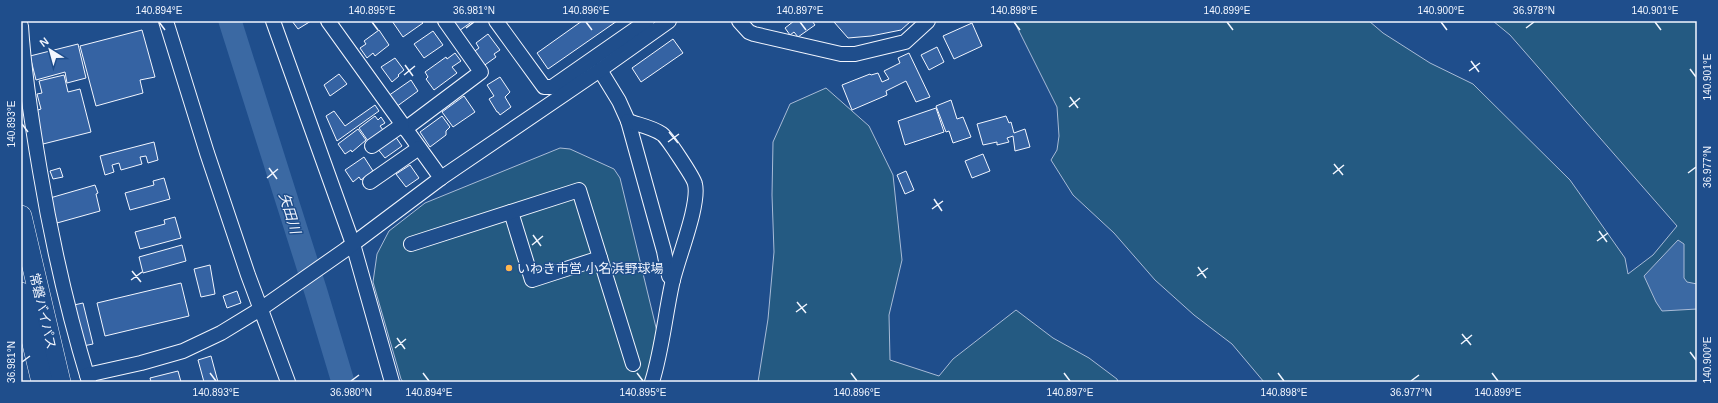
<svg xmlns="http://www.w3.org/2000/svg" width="1718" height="403" viewBox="0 0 1718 403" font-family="Helvetica,'Noto Sans JP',sans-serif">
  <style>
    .green { fill: #245a82; stroke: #a8bbd7 }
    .water { fill: #3b69a3; stroke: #a8bbd7 }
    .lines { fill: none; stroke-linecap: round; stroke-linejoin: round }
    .river { stroke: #3b69a3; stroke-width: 23 }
    .building { fill: #3563a3; stroke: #f2f6ff }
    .minor-casing { stroke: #f2f6ff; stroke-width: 16 }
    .highway-casing { stroke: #f2f6ff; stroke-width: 22 }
    .minor { stroke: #1f4e8c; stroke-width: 14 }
    .highway { stroke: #1f4e8c; stroke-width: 21 }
    .ticks { fill: none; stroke: #f2f6ff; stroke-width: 1.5 }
    .poi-dot { fill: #ffb74d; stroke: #1f4e8c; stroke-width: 1.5 }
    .labels { text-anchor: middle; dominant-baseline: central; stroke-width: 3; stroke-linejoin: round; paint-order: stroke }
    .poi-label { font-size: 13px; fill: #f2f6ff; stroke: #1f4e8c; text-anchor: start }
    .street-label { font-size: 13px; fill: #f2f6ff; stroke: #1f4e8c }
    .water-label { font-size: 14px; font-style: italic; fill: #f2f6ff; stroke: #1f4e8c }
    .neatline { fill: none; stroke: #f2f6ff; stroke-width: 1.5 }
    .ticks-label { font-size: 10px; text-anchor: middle; fill: #f2f6ff }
  </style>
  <rect width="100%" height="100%" fill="#1f4e8c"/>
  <g class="green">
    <polygon points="1014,21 1369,21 1383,33 1430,63 1473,84 1570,180 1625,258 1628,274 1653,255 1677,226 1510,35 1493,21 1697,21 1697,382 1264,382 1232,344 1194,315 1155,280 1114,233 1073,195 1051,160 1057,150 1059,136 1057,107"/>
    <polygon points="826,88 869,126 893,175 902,260 889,315 890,360 939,376 953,359 1016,310 1053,338 1089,358 1117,379 1118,382 758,382 768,319 774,252 772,195 773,142 790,104"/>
    <polygon points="560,148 570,149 614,169 620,178 660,344 647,378 643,382 403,382 401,379 373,282 377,254 389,231 425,203"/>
  </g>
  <polygon class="water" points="1678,240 1684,244 1684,278 1687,282 1697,284 1697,309 1662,311 1656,302 1644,276"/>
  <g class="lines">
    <polyline class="river" points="230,21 316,292 343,382"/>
  </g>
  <g class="building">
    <polygon points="292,21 311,21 298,29"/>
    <polygon points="392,21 421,21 423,23 403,37"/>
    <polygon points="450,21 473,21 456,33"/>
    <polygon points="582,21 617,21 548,69 537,53"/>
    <polygon points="794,21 812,21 815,25 798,37 794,32 790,35 785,28"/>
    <polygon points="835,21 911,21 901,30 871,36 848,38 834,22"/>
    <polygon points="972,23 982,46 954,59 943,36"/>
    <polygon points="142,30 155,77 140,80 143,93 96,106 80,46"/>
    <polygon points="379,30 389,45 375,56 373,53 367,58 360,48 366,44 364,41"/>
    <polygon points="433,31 443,45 424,58 414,44"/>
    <polygon points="488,34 500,50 494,54 496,57 482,67 472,53 479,48 476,43"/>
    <polygon points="673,39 683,53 641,82 632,68"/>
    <polygon points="78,44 86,78 67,83 65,72 36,80 30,56"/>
    <polygon points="937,47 944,62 929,70 921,55"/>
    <polygon points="455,53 461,61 452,67 457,73 434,90 426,79 428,77 425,72 446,57 447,59"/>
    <polygon points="909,53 930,97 916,102 906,81 886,91 887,95 852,110 842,85 870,74 871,75 878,73 882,82 889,79 884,71 900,63 898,58"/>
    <polygon points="395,58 404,70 398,75 399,76 392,82 381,67"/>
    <polygon points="339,74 347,84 330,96 324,85"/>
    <polygon points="64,75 68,92 80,89 91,132 43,144 35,115 35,111 41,109 37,94 42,93 39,81"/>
    <polygon points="500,77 510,92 505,97 511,107 500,115 498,112 497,112 489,99 494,96 487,85"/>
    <polygon points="411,80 418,91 396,107 388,96"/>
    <polygon points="464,96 475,112 453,127 442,112"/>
    <polygon points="951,100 957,119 963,117 971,137 953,143 949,131 946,132 936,106"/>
    <polygon points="375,105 379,111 337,141 326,116 334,111 345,126"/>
    <polygon points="936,108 944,132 905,145 898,121"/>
    <polygon points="375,116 378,120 381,117 385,123 380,126 383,130 368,141 359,128"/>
    <polygon points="442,116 450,127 446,131 446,135 430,147 420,132"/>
    <polygon points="1006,116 1009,123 1011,122 1014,133 1025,129 1030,147 1015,151 1013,136 1007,138 1009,142 997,145 997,142 983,145 977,124"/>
    <polygon points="358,129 366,140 352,152 351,150 345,154 338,144"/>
    <polygon points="395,136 402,146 385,158 377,148"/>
    <polygon points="154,142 158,160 148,163 146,156 140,157 142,164 121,170 119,163 112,165 114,172 105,175 100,156"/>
    <polygon points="983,154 990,171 972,178 965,161"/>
    <polygon points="364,157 373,171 361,180 359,177 353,182 345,170"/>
    <polygon points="410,165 419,178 406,187 396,174"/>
    <polygon points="60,168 63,177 53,179 50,171"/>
    <polygon points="906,171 914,190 905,194 897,175"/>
    <polygon points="164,178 170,199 130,210 125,193 154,185 153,181"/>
    <polygon points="95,185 98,193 96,194 100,211 57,223 50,198"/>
    <polygon points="175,217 181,238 140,249 135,232 165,224 164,220"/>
    <polygon points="182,245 186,261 143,273 139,257"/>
    <polygon points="210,265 215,294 201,297 194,269"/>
    <polygon points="181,283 189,316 105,336 97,303"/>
    <polygon points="237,291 241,303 227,308 223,296"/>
    <polygon points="83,303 93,344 83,346 74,305"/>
    <polygon points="211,356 218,382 204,382 198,360"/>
    <polygon points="178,371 181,382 151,382 150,378"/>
  </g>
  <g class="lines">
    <defs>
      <g id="minor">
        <polyline points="166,21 207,153 248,275 288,382"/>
        <polyline points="273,21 353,244 392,382"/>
        <polyline points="328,21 441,178"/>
        <polyline points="496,21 544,87 552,87 647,21"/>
        <polyline points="739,21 749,32 754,34 841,54 855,54 905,42 928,21"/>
        <path d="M21,26c3,49 11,98 19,145 12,72 28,142 49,211"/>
        <polyline points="600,70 619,101 628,121 664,251 669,276 673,280"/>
        <path d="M628,121c11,4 24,6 34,13 4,2 32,44 33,50 5,21 -18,76 -23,100 -7,32 -10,66 -20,98"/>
        <polyline points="405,129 481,72 445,21"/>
        <polyline points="372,146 402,125"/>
        <polyline points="370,182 419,148"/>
        <polyline points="511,212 532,280 600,258"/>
        <polyline points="411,244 579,190 633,364"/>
        <polyline points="87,375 141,363 183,351 221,333 262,308 345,250 441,178 600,70 669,21"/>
      </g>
      <g id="highway">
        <polyline points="21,216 60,382"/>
        <polyline points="21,293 42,382"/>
      </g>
    </defs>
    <use href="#minor" class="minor-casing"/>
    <use href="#highway" class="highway-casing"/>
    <use href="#minor" class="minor"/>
    <use href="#highway" class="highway"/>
  </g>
  <path class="ticks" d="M159,22l6,8M372,22l6,8M586,22l6,8M800,22l6,8M1014,22l6,8M1227,22l6,8M1441,22l6,8M1655,22l6,8M466,28l8,-6M1526,28l8,-6M1471,61l8,11M405,65l8,11M1690,69l6,8M1469,71l11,-8M404,75l11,-9M1070,97l8,11M1069,107l11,-9M22,124l6,8M669,132l9,11M668,142l11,-8M1334,164l9,11M269,168l8,11M1688,173l8,-6M1333,174l11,-9M267,178l11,-9M934,199l8,12M932,209l11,-8M1599,231l8,11M533,235l8,11M1597,241l11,-8M532,245l11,-9M1198,267l8,11M132,271l9,11M1197,276l11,-8M131,280l11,-8M797,302l9,11M796,312l11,-8M1462,334l9,11M397,338l8,11M1461,344l11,-9M395,348l11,-9M1690,352l6,8M22,362l8,-6M210,373l6,8M423,373l6,8M637,373l6,8M851,373l6,8M1064,373l6,8M1278,373l6,8M1492,373l6,8M351,381l8,-6M1411,381l8,-6"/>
  <circle class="poi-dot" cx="509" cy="268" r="4"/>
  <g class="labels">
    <g class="poi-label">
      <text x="517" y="268">いわき市営 小名浜野球場</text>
    </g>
    <g class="street-label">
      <text transform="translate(43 311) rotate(77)">常磐バイパス</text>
    </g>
    <g class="water-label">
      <text transform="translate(290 213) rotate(73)">矢田川</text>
    </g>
  </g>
  <rect width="1718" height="403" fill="none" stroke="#1f4e8c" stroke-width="44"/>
  <g transform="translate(50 50) rotate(323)" stroke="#1f4e8c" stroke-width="3" paint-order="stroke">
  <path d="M0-3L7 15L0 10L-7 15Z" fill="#f2f6ff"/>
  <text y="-6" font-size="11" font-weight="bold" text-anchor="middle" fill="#f2f6ff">N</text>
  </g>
  <rect x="22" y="22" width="1674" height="359" class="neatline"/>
  <g class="ticks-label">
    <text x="159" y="14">140.894°E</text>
    <text x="372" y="14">140.895°E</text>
    <text x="474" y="14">36.981°N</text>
    <text x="586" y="14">140.896°E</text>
    <text x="800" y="14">140.897°E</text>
    <text x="1014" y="14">140.898°E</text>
    <text x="1227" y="14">140.899°E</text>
    <text x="1441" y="14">140.900°E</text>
    <text x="1534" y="14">36.978°N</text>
    <text x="1655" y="14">140.901°E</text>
    <text transform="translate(1707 77) rotate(-90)" y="4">140.901°E</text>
    <text transform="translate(11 124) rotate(-90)" y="4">140.893°E</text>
    <text transform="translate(1707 167) rotate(-90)" y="4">36.977°N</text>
    <text transform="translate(1707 360) rotate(-90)" y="4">140.900°E</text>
    <text transform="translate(11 362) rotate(-90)" y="4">36.981°N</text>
    <text x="216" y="396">140.893°E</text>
    <text x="351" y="396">36.980°N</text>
    <text x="429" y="396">140.894°E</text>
    <text x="643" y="396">140.895°E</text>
    <text x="857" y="396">140.896°E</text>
    <text x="1070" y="396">140.897°E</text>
    <text x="1284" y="396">140.898°E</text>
    <text x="1411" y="396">36.977°N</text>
    <text x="1498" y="396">140.899°E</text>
  </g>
</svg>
